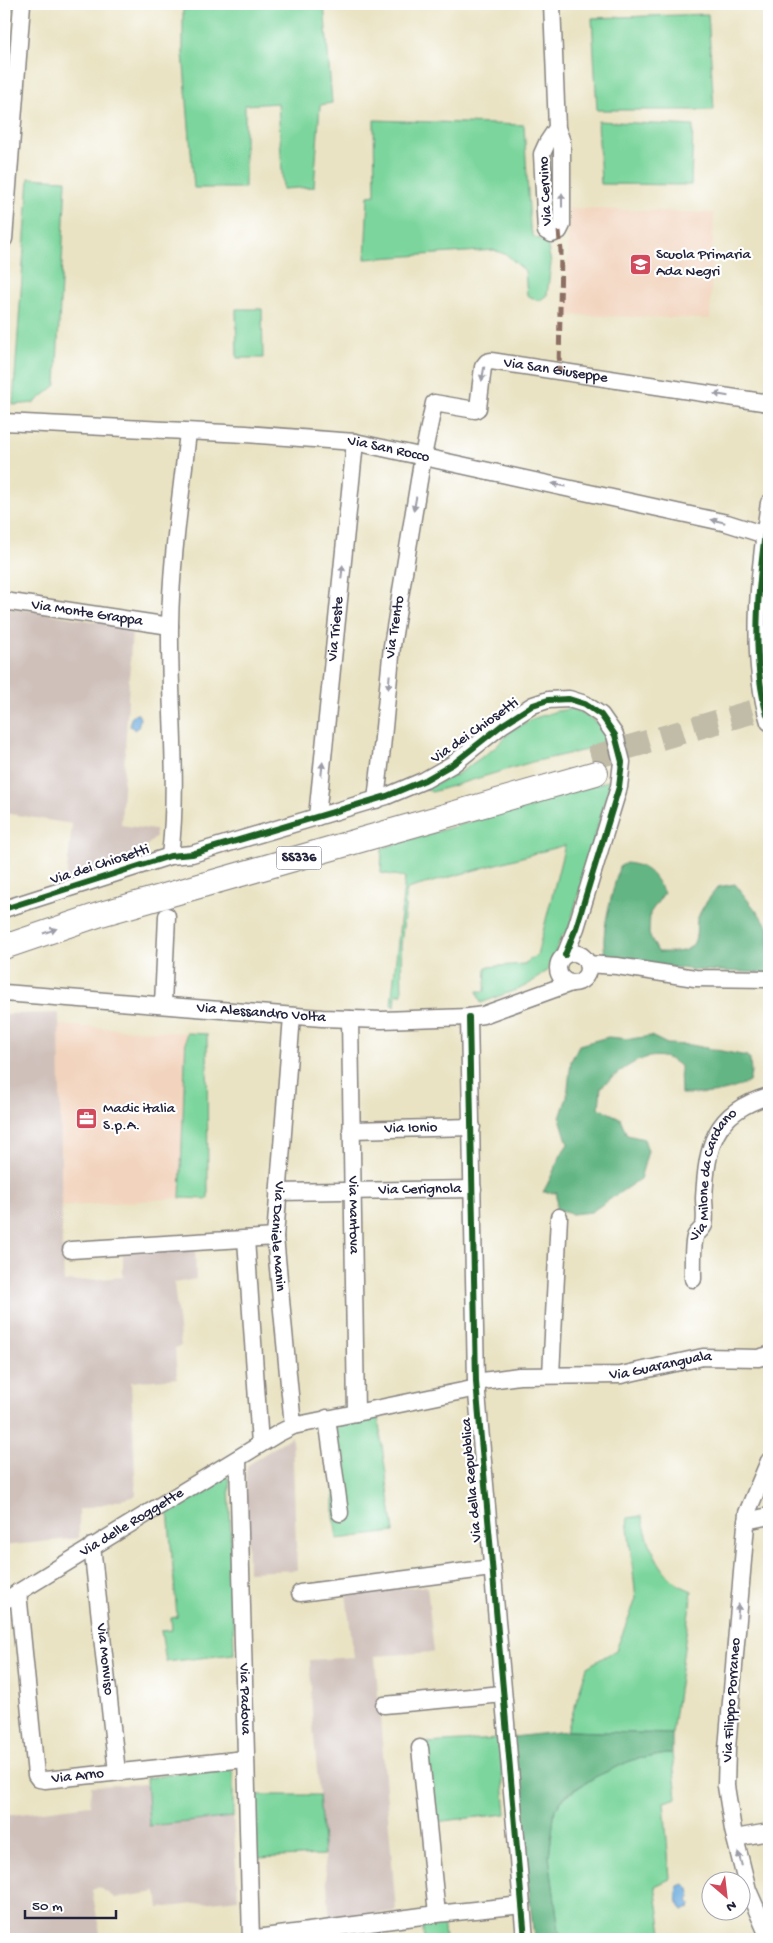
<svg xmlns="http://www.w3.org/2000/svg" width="773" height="1943" viewBox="0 0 773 1943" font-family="'Gochi Hand',sans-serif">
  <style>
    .built { fill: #f2d4be }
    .industrial { fill: #cfc0ba }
    .green { fill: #7bd59c; stroke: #4e7c6c }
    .forest { fill: #64b684; stroke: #436c60 }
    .water { fill: #66a9db; stroke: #44668b }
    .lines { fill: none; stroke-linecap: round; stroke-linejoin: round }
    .highway-tunnel { stroke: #c1bca8; stroke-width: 24; stroke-dasharray: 24 12; stroke-linecap: butt }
    .minor-casing { stroke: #86827f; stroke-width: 19 }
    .highway-casing { stroke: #86827f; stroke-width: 26 }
    .minor { stroke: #fff; stroke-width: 16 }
    .highway { stroke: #fff; stroke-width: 24 }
    .quiet { stroke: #8d6e63; stroke-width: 5; stroke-dasharray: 10 5; stroke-linecap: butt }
    .cycleway-casing { stroke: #fff; stroke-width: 9 }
    .cycleway { stroke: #1b5e20; stroke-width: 6 }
    .oneway { fill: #9c9ca7 }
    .labels { text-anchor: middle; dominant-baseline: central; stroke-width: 4.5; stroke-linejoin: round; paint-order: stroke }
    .shield { fill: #fff; stroke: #646476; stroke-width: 1 }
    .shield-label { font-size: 14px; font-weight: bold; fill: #22223b }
    .street-label { font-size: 15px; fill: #22223b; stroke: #fff }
    .poi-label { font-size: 15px; fill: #22223b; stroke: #fff; text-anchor: start }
  </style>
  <rect width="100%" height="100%" fill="#fff"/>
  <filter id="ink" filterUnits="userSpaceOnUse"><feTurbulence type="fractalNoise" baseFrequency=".02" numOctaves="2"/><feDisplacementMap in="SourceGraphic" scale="10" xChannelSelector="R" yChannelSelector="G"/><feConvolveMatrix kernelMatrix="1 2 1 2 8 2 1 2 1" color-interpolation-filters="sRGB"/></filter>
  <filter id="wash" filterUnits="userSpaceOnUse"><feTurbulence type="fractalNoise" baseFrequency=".0096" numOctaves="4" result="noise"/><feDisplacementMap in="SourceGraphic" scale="20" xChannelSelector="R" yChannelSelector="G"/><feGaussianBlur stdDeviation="1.12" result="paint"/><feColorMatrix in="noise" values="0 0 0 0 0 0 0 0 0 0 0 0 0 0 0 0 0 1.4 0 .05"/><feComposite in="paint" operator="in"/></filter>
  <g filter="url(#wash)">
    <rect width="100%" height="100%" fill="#e9e3c3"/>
    <g class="built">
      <polygon points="569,208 714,213 710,319 566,315"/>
      <polygon points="59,1025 186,1033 180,1198 61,1207"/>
    </g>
    <g class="industrial">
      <polygon points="4,606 132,628 121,825 155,830 156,837 131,860 66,881 72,824 4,813"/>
      <polygon points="59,1013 62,1241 64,1282 123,1277 123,1253 195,1247 196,1279 174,1283 181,1346 175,1348 177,1378 131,1382 136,1496 79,1510 79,1538 4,1546 4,1014"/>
      <polygon points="292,1436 297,1570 248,1572 246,1472 248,1465"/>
      <polygon points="427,1586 434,1652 375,1656 396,1911 330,1920 312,1714 310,1660 354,1657 346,1594"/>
      <polygon points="146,1784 149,1825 233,1817 238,1899 159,1908 157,1892 115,1898 99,1887 92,1890 101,1939 4,1939 4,1816 90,1805 91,1786"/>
      <polygon points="361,1932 362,1939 310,1939"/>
    </g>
    <g class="green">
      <polygon points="4,4 12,4 4,107"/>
      <polygon points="269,4 324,4 332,103 320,105 314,187 283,189 278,103 245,105 245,188 194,188 183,53 183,7"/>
      <polygon points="708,14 714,110 597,110 592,18"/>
      <polygon points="374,120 524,125 530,227 533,236 547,243 551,263 547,295 539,301 527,295 525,271 507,255 494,250 365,259 368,196 375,195"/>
      <polygon points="598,121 693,126 691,185 601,184"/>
      <polygon points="29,178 66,180 56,385 34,403 13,405"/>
      <polygon points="236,309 262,309 263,358 237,358"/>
      <path d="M572,709c17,5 32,19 41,35l-81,18 -100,30 -7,-3 33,-15 38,-27 16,-17 20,-11 25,-8z"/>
      <polygon points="611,780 567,935 563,934 547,971 526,986 481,1003 477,991 485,991 486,967 524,964 537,955 565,845 407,889 401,946 402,994 396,994 395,1007 391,1005 405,877 381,873 382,848"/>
      <polygon points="186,1033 207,1034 208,1199 180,1198"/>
      <polygon points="378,1417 394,1532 337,1539 334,1516 335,1430 338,1425"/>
      <polygon points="225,1477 229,1478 234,1654 166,1662 161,1631 172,1630 171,1618 177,1617 168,1510"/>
      <path d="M642,1516c5,23 14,50 33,66 4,4 11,6 17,9l-20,143 -105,-3 20,-64 29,-17 20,-51 -9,-81z"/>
      <polygon points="499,1739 506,1814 434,1822 425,1743"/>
      <polygon points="672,1753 677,1798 664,1802 670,1879 655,1886 663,1939 560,1939 549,1856 555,1809 566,1796 595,1777 632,1760"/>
      <polygon points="229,1767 233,1773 233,1817 149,1826 146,1778"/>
      <polygon points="253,1795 319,1795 324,1855 256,1858"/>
      <polygon points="443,1919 445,1939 424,1939 422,1922"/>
    </g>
    <g class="forest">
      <path d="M626,863c23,3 27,11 38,30l-14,20 -1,21 9,18c15,0 35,3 38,-16 1,-5 0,-11 1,-16 4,-12 13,-23 21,-33l17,-3 34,43v46l-73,-3 -89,-11c-10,-20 7,-69 12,-92z"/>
      <path d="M651,1036l16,8 24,1 56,11 3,4 1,13 -2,9c-27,12 -39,12 -68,12l-1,-28c-28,-24 -56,2 -79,21l-2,21 21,10 7,17 17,4 4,12 -8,28 -49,33 -19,2 -16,-4 1,-17 -14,-1c10,-16 13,-32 25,-48l-8,-26 7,-21 4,-36 8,-16 29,-8 22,2z"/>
      <polygon points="567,1731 672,1734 672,1753 632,1760 595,1777 566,1795 555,1809 549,1856 560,1939 534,1939 513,1737"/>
    </g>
    <g class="water">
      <polygon points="136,714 138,714 140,718 138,728 135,730 130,726 131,718"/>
      <path d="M684,1884l5,5 2,9 -2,1 2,6 -1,3 -7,2c-6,-5 -8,-17 -4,-24z"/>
    </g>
  </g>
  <g filter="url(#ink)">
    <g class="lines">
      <polyline class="highway-tunnel" points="591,758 769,707"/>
      <defs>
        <g id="minor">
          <polyline points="552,4 557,128 562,142 562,225 559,231 552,234 546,231 542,154 547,143 557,128"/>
          <polyline points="4,239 22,4"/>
          <path id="s1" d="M4,422l242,12 109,8 372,81 38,12"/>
          <path d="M769,503c-10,68 -20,153 0,219"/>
          <path id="s2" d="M4,601l166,25"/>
          <path id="s3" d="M376,800l6,-52 10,-102 31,-190 11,-53 41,7 3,-2 5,-41 4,-5 4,-1 278,42"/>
          <path id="s4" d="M317,817l38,-375"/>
          <path d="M170,856c9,-77 -1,-154 0,-231 1,-65 11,-129 18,-193"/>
          <polyline points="4,909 170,856 192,854 387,796 425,780 453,764 502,725 533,705 548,700 569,699 585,704 601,715 615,735 622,762 619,787 576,928 565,955"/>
          <circle cx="573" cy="968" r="15"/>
          <polyline points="587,964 617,966 695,978 769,979"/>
          <path id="s5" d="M4,993l318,25 60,2 87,-3 14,-2 88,-32"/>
          <polyline points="163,1004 167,916"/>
          <path id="s6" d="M292,1016l-17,221 18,189"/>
          <polyline points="469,1017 476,1382 525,1939"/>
          <path id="s7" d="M350,1019l6,394"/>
          <path id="s8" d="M351,1130l121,-3"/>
          <path id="s9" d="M278,1192l195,-3"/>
          <polyline points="246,1239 260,1444"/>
          <polyline points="71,1250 275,1237"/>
          <path id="s10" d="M693,1279c0,-10 -1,-33 2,-42 1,-4 7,-7 9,-12 2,-7 0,-19 0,-27 3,-52 9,-86 65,-102"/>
          <polyline points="551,1375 559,1217"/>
          <path id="s11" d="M476,1382l43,-6 102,-1 82,-18 55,1 11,-3"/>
          <polyline points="327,1418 340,1513"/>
          <path id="s12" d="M238,1459l13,480"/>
          <polyline points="769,1461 747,1513 727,1749 726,1786 733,1830 748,1890 769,1938"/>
          <polyline points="746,1521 769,1516"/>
          <path id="s13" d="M92,1546l25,226"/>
          <path id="s14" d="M18,1592l18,183 3,4 6,1 200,-21"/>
          <polyline points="300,1593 491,1568"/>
          <path id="s15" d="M4,1601l275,-168 14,-7 184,-38"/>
          <polyline points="384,1705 503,1694"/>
          <polyline points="420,1748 437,1914"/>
          <polyline points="735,1838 769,1832"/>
          <polyline points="249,1939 437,1914 522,1905"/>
        </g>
        <polyline id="highway" points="4,947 101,914 596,773"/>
      </defs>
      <use href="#minor" class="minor-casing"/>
      <use href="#highway" class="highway-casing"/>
      <use href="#minor" class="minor"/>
      <use href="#highway" class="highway"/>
      <polyline class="quiet" points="559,231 561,251 559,371"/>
      <defs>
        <g id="cycleway">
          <path d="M767,715c-18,-63 -7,-147 2,-212"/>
          <polyline points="4,909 170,856 192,854 387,796 425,780 453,764 502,725 533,705 548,700 569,699 585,704 601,715 615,735 622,762 619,787 576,928 565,955"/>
          <polyline points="469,1017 476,1382 525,1939"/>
        </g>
      </defs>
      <use href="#cycleway" class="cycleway-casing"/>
      <use href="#cycleway" class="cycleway"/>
    </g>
    <defs><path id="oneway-solid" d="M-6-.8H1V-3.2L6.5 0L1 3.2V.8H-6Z" transform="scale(1.25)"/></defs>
    <g class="oneway">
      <use href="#oneway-solid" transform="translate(562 200) rotate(-90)"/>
      <use href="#oneway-solid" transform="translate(483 374) rotate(100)"/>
      <use href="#oneway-solid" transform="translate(721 395) rotate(-171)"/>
      <use href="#oneway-solid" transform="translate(559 485) rotate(-168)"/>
      <use href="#oneway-solid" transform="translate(415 504) rotate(100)"/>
      <use href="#oneway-solid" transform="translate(718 521) rotate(-167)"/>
      <use href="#oneway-solid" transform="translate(342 572) rotate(-84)"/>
      <use href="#oneway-solid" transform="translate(389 682) rotate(95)"/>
      <use href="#oneway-solid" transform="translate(322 769) rotate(-84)"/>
      <use href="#oneway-solid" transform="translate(50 931) rotate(-19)"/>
      <use href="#oneway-solid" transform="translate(738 1611) rotate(-85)"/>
      <use href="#oneway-solid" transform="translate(740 1859) rotate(-105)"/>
    </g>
  </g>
  <defs>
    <symbol id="school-square" viewBox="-11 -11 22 22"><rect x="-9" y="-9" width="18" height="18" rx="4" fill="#d1495b" stroke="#fff"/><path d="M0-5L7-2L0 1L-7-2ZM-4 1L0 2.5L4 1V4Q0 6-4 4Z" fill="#fff"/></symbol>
    <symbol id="office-square" viewBox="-11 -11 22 22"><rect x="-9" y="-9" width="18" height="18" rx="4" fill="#d1495b" stroke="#fff"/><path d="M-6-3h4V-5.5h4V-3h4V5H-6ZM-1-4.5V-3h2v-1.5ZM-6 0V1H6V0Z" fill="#fff"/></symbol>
  </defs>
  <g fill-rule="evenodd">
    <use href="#school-square" x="628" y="252" width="25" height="25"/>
    <use href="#office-square" x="74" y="1106" width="25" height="25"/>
  </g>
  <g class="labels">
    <rect class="shield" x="276.5" y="846.5" width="45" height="23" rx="4"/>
    <g class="shield-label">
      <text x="299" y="858">SS336</text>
    </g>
    <g class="street-label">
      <text transform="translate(546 191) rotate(-93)">Via Cervino</text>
      <text stroke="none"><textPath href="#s3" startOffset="564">Via San Giuseppe</textPath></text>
      <text stroke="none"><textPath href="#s1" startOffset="386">Via San Rocco</textPath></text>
      <text stroke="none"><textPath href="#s2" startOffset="84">Via Monte Grappa</textPath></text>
      <text stroke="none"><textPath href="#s3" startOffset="174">Via Trento</textPath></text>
      <text stroke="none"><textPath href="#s4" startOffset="189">Via Trieste</textPath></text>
      <text transform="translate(475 731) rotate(-35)">Via dei Chiosetti</text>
      <text transform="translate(100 865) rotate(-18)">Via dei Chiosetti</text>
      <text stroke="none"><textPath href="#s5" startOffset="258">Via Alessandro Volta</textPath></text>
      <text stroke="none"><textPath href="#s8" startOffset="60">Via Ionio</textPath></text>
      <text stroke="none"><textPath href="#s10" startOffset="109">Via Milone da Cardano</textPath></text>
      <text stroke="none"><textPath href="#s9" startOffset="142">Via Cerignola</textPath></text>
      <text stroke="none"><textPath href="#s7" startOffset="196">Via Mantova</textPath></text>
      <text stroke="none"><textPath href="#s6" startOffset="221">Via Daniele Manin</textPath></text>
      <text stroke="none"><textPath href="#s11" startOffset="186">Via Guaranguala</textPath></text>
      <text transform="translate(472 1480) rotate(-95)">Via della Repubblica</text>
      <text stroke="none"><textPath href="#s15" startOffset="150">Via delle Roggette</textPath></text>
      <text stroke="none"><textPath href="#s13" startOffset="114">Via Monviso</textPath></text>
      <text stroke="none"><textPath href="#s12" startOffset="240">Via Padova</textPath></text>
      <text transform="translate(732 1700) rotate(-86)">Via Filippo Porraneo</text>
      <text stroke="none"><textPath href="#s14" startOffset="228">Via Arno</textPath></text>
    </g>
    <g class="poi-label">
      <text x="656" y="255">Scuola Primaria<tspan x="656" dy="17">Ada Negri</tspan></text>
      <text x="103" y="1109">Madic italia<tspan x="103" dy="17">S.p.A.</tspan></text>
    </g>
  </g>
  <rect width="773" height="1943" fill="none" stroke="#fff" stroke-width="20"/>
  <g transform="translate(726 1896) rotate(152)"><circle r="24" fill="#ffffff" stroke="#a7a7b1"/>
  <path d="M0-4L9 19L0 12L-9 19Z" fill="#d1495b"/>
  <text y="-8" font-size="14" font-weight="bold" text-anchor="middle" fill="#22223b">N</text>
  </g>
  <path d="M25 1910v8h91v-8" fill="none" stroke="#22223b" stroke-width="2.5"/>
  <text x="32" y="1910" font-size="15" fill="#22223b" stroke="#ffffff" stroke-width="4" paint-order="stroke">50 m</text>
</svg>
